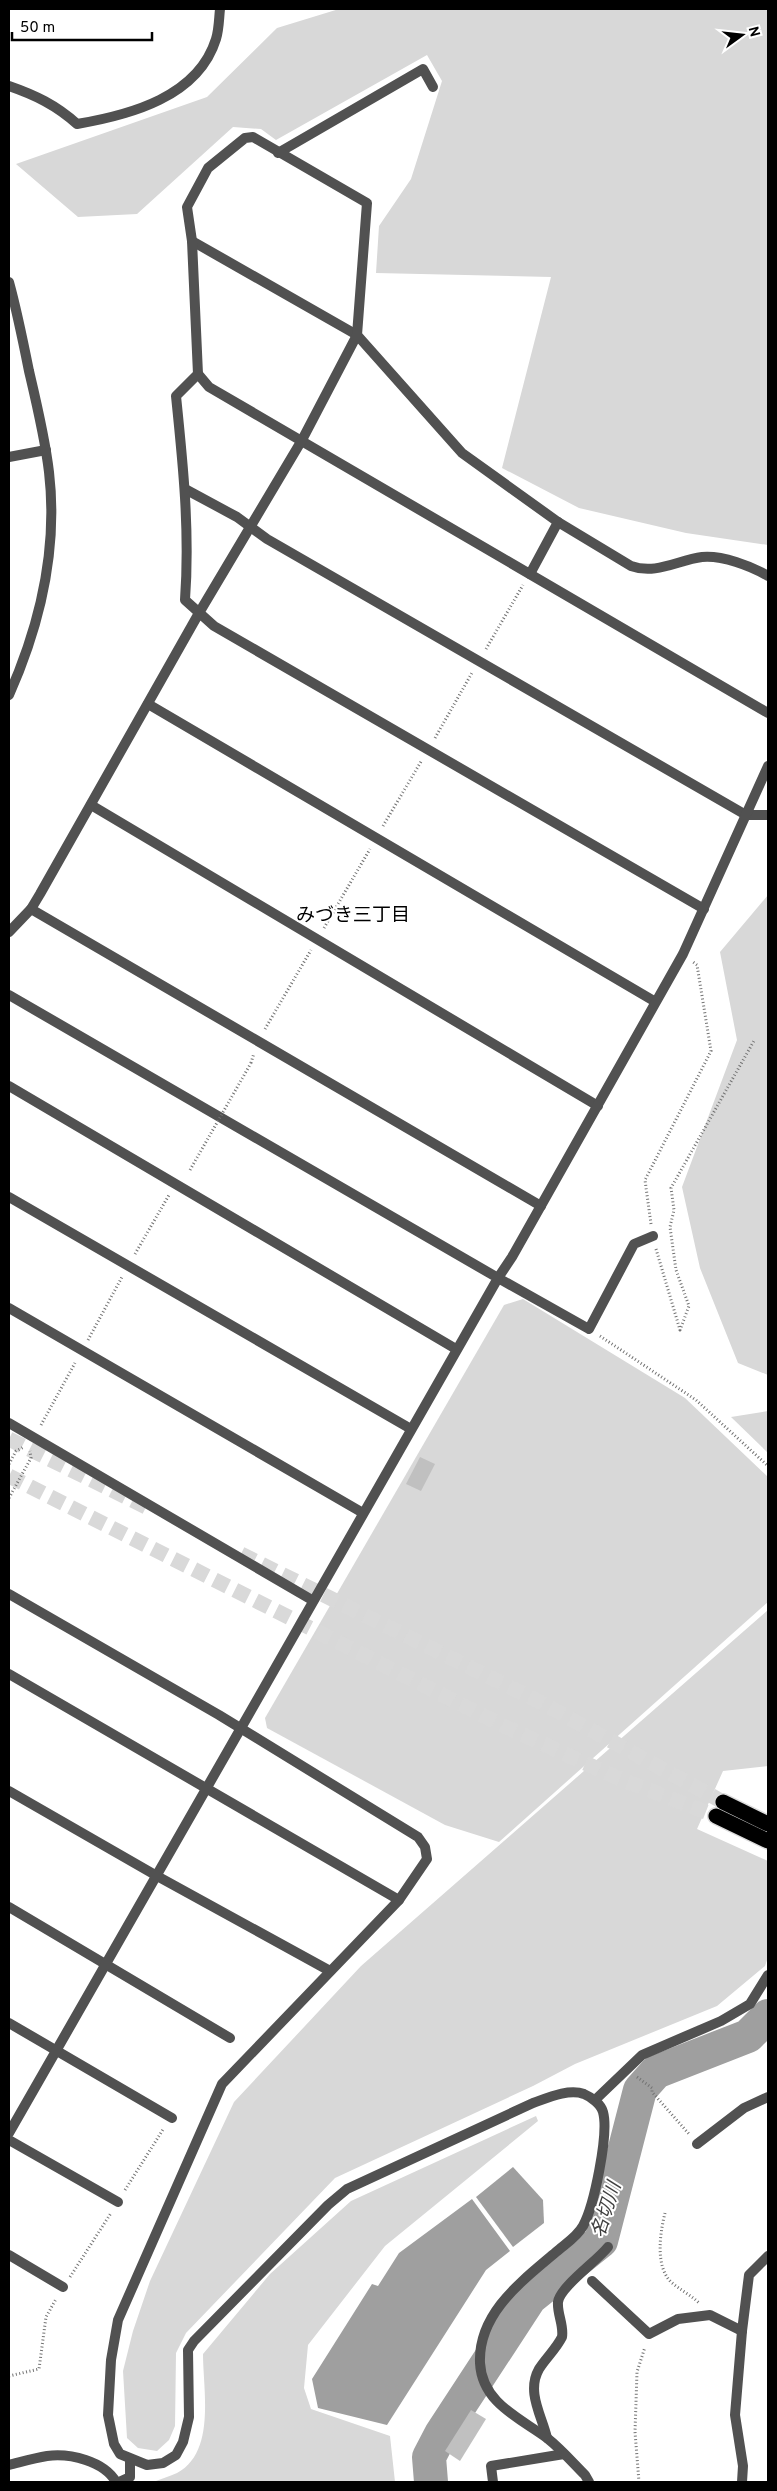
<svg xmlns="http://www.w3.org/2000/svg" width="777" height="2491" viewBox="0 0 777 2491" font-family="Overpass,'Noto Sans JP',sans-serif">
  <style>
    .green { fill: #d8d8d8 }
    .water { fill: #9f9f9f }
    .lines { fill: none; stroke-linecap: round; stroke-linejoin: round }
    .river { stroke: #9f9f9f; stroke-width: 34 }
    .building { fill: #c0c0c0 }
    .motorway-tunnel { stroke: #d9d9d9; stroke-width: 15; stroke-dasharray: 15 8; stroke-linecap: butt }
    .motorway-casing { stroke: #dbdbdb; stroke-width: 18 }
    .path { stroke: #737373; stroke-width: 3; stroke-dasharray: 1 2.5; stroke-linecap: butt }
    .minor { stroke: #515151; stroke-width: 10 }
    .tertiary { stroke: #515151; stroke-width: 10 }
    .motorway { stroke: #000; stroke-width: 15 }
    .path-bridge { stroke: #737373; stroke-width: 3; stroke-dasharray: 1 2.5; stroke-linecap: butt }
    .labels { text-anchor: middle; dominant-baseline: central; stroke-width: 4; stroke-linejoin: round; paint-order: stroke }
    .neighbourhood-label { font-size: 19px; fill: #000; stroke: #fff }
    .water-label { font-size: 19px; font-style: italic; fill: #404040; stroke: #fff }
  </style>
  <rect width="100%" height="100%" fill="#fff"/>
  <g class="green">
    <polygon points="339,9 768,9 768,545 686,533 579,508 502,468 551,277 376,273 379,226 411,179 442,81 427,55 276,140 261,129 233,127 137,214 78,217 16,164 207,97 277,28"/>
    <polygon points="768,895 768,1375 738,1363 700,1268 682,1187 737,1040 720,952"/>
    <polygon points="523,1299 685,1398 768,1477 768,1602 499,1842 445,1825 267,1728 265,1718 504,1305"/>
    <polygon points="768,1411 768,1453 731,1417"/>
    <polygon points="768,1610 768,1766 723,1771 697,1829 768,1861 768,1957 765,1966 717,2006 575,2064 533,2086 335,2178 186,2333 176,2353 175,2426 169,2440 157,2451 138,2448 127,2438 123,2371 133,2331 150,2281 234,2102 361,1966"/>
    <path d="M536,2116l2,5 -153,125 -77,99 -4,43 7,21 79,27 5,46 -239,-1c7,-3 15,-5 21,-8 39,-21 26,-83 26,-119l67,-80 81,-73z"/>
  </g>
  <g class="water">
    <polygon points="513,2167 543,2200 544,2223 513,2247 476,2197"/>
    <polygon points="472,2199 510,2251 486,2270 387,2425 318,2408 312,2379 372,2284 378,2286 399,2253"/>
  </g>
  <g class="lines">
    <polyline class="river" points="431,2482 429,2457 441,2434 530,2298 601,2241 640,2090 656,2072 748,2036 768,2016"/>
  </g>
  <g class="building">
    <polygon points="420,1457 435,1464 421,1491 406,1484"/>
    <polygon points="471,2410 486,2419 460,2461 445,2451"/>
  </g>
  <g class="lines">
    <g class="motorway-tunnel">
      <polyline points="9,1439 146,1507"/>
      <polyline points="9,1476 508,1728 618,1778 716,1816"/>
      <polyline points="241,1554 538,1701 723,1802"/>
    </g>
    <defs>
      <g id="motorway">
        <polyline points="723,1802 768,1824"/>
        <polyline points="716,1816 768,1841"/>
      </g>
    </defs>
    <use href="#motorway" class="motorway-casing"/>
    <g class="path">
      <polyline points="486,649 523,585"/>
      <polyline points="435,738 473,671"/>
      <polyline points="383,826 422,760"/>
      <polyline points="324,928 370,849"/>
      <polyline points="265,1029 311,950"/>
      <polyline points="251,1063 254,1053"/>
      <polyline points="651,1224 645,1180 711,1051 697,965 693,962"/>
      <polyline points="656,1249 680,1330 689,1306 676,1270 670,1227 674,1210 671,1188 755,1039"/>
      <polyline points="135,1254 169,1195"/>
      <polyline points="600,1336 696,1400 768,1466"/>
      <polyline points="88,1340 122,1277"/>
      <polyline points="41,1425 75,1363"/>
      <polyline points="9,1464 16,1451 24,1447"/>
      <polyline points="9,1498 31,1458 30,1451"/>
      <polyline points="637,2077 652,2088 652,2092 689,2134"/>
      <polyline points="125,2190 164,2128"/>
      <path d="M665,2213c-5,20 -10,53 6,69 9,8 20,13 28,21"/>
      <polyline points="70,2277 111,2213"/>
      <polyline points="9,2376 39,2369 46,2317 56,2299"/>
      <polyline points="639,2482 635,2432 637,2372 645,2347"/>
    </g>
    <g class="minor">
      <path d="M9,86c26,9 47,19 68,38 53,-9 121,-27 139,-85 3,-9 3,-21 4,-30"/>
      <polyline points="278,153 423,69 433,87"/>
      <path d="M192,241l165,94 105,118 96,69 73,44c25,9 47,-6 71,-9 20,-2 49,9 66,19"/>
      <polyline points="198,374 209,387 768,713"/>
      <polyline points="9,457 46,450"/>
      <polyline points="185,489 237,517 267,539 746,815 768,815"/>
      <polyline points="530,574 558,522"/>
      <polyline points="148,704 654,1001"/>
      <polyline points="91,805 598,1106"/>
      <polyline points="31,909 541,1206"/>
      <path d="M9,932l22,-23 9,-15 159,-281 103,-173 55,-105 10,-132 -114,-66 -8,1 -37,30 -21,39 5,34 6,133 -22,22c7,68 14,135 9,204l29,26 490,283"/>
      <polyline points="9,1086 456,1349"/>
      <polyline points="9,1197 411,1429"/>
      <polyline points="653,1236 634,1244 589,1329 498,1278 512,1257 683,954 768,766"/>
      <polyline points="9,1308 363,1513"/>
      <polyline points="9,1423 312,1600"/>
      <polyline points="9,1674 399,1900"/>
      <polyline points="9,1791 157,1876 330,1971"/>
      <polyline points="9,1907 230,2038"/>
      <polyline points="9,2023 172,2118"/>
      <polyline points="595,2100 642,2055 721,2021 750,2004 768,1975"/>
      <polyline points="9,2133 241,1728"/>
      <polyline points="9,2140 118,2202"/>
      <polyline points="697,2144 744,2108 768,2097"/>
      <polyline points="9,2255 63,2287"/>
      <polyline points="592,2281 649,2334 678,2319 710,2315 742,2331"/>
      <path d="M547,2438c-5,-22 -21,-46 -8,-69 7,-11 17,-20 23,-32 2,-12 -5,-23 -4,-35 2,-15 39,-41 50,-55"/>
      <path d="M9,2465c12,-3 25,-7 38,-9 23,-3 57,5 69,26"/>
      <polyline points="119,2482 130,2477 130,2460"/>
      <polyline points="493,2482 491,2466 564,2454"/>
      <polyline points="742,2482 743,2466 735,2415 742,2331 749,2275 768,2256"/>
    </g>
    <g class="tertiary">
      <path d="M9,282c8,29 14,59 20,89 8,34 16,67 20,101 9,77 -9,153 -40,223"/>
      <polyline points="9,995 498,1278 241,1728"/>
      <path d="M9,1594l210,121 199,122 7,10 2,12 -28,41 -177,184 -104,236 -7,40 -3,55 6,29 6,10 27,11 16,-2 13,-8 7,-13 6,-25 -1,-67 6,-9 134,-136 19,-16 186,-86c14,-5 36,-15 51,-9 7,3 17,10 19,18 6,22 -9,94 -20,114 -6,11 -18,18 -27,26 -34,29 -78,61 -76,111 2,40 40,55 67,75 14,11 26,25 38,37l4,7"/>
    </g>
    <use href="#motorway" class="motorway"/>
    <polyline class="path-bridge" points="190,1170 251,1063"/>
  </g>
  <g class="labels">
    <g class="neighbourhood-label">
      <text x="353" y="916">みづき三丁目</text>
    </g>
    <g class="water-label">
      <text transform="translate(607 2210) rotate(-72)">名切川</text>
    </g>
  </g>
  <rect width="777" height="2491" fill="none" stroke="#000000" stroke-width="20"/>
  <g transform="translate(742 35) rotate(75)" stroke="#ffffff" stroke-width="4" paint-order="stroke">
  <path d="M0-4L9 19L0 12L-9 19Z" fill="#000000"/>
  <text y="-8" font-size="14" font-weight="bold" text-anchor="middle" fill="#000000">N</text>
  </g>
  <path d="M12 32v8h140v-8" fill="none" stroke="#000000" stroke-width="2.5"/>
  <text x="20" y="32" font-size="15" fill="#000000" stroke="#ffffff" stroke-width="4" paint-order="stroke">50 m</text>
</svg>
